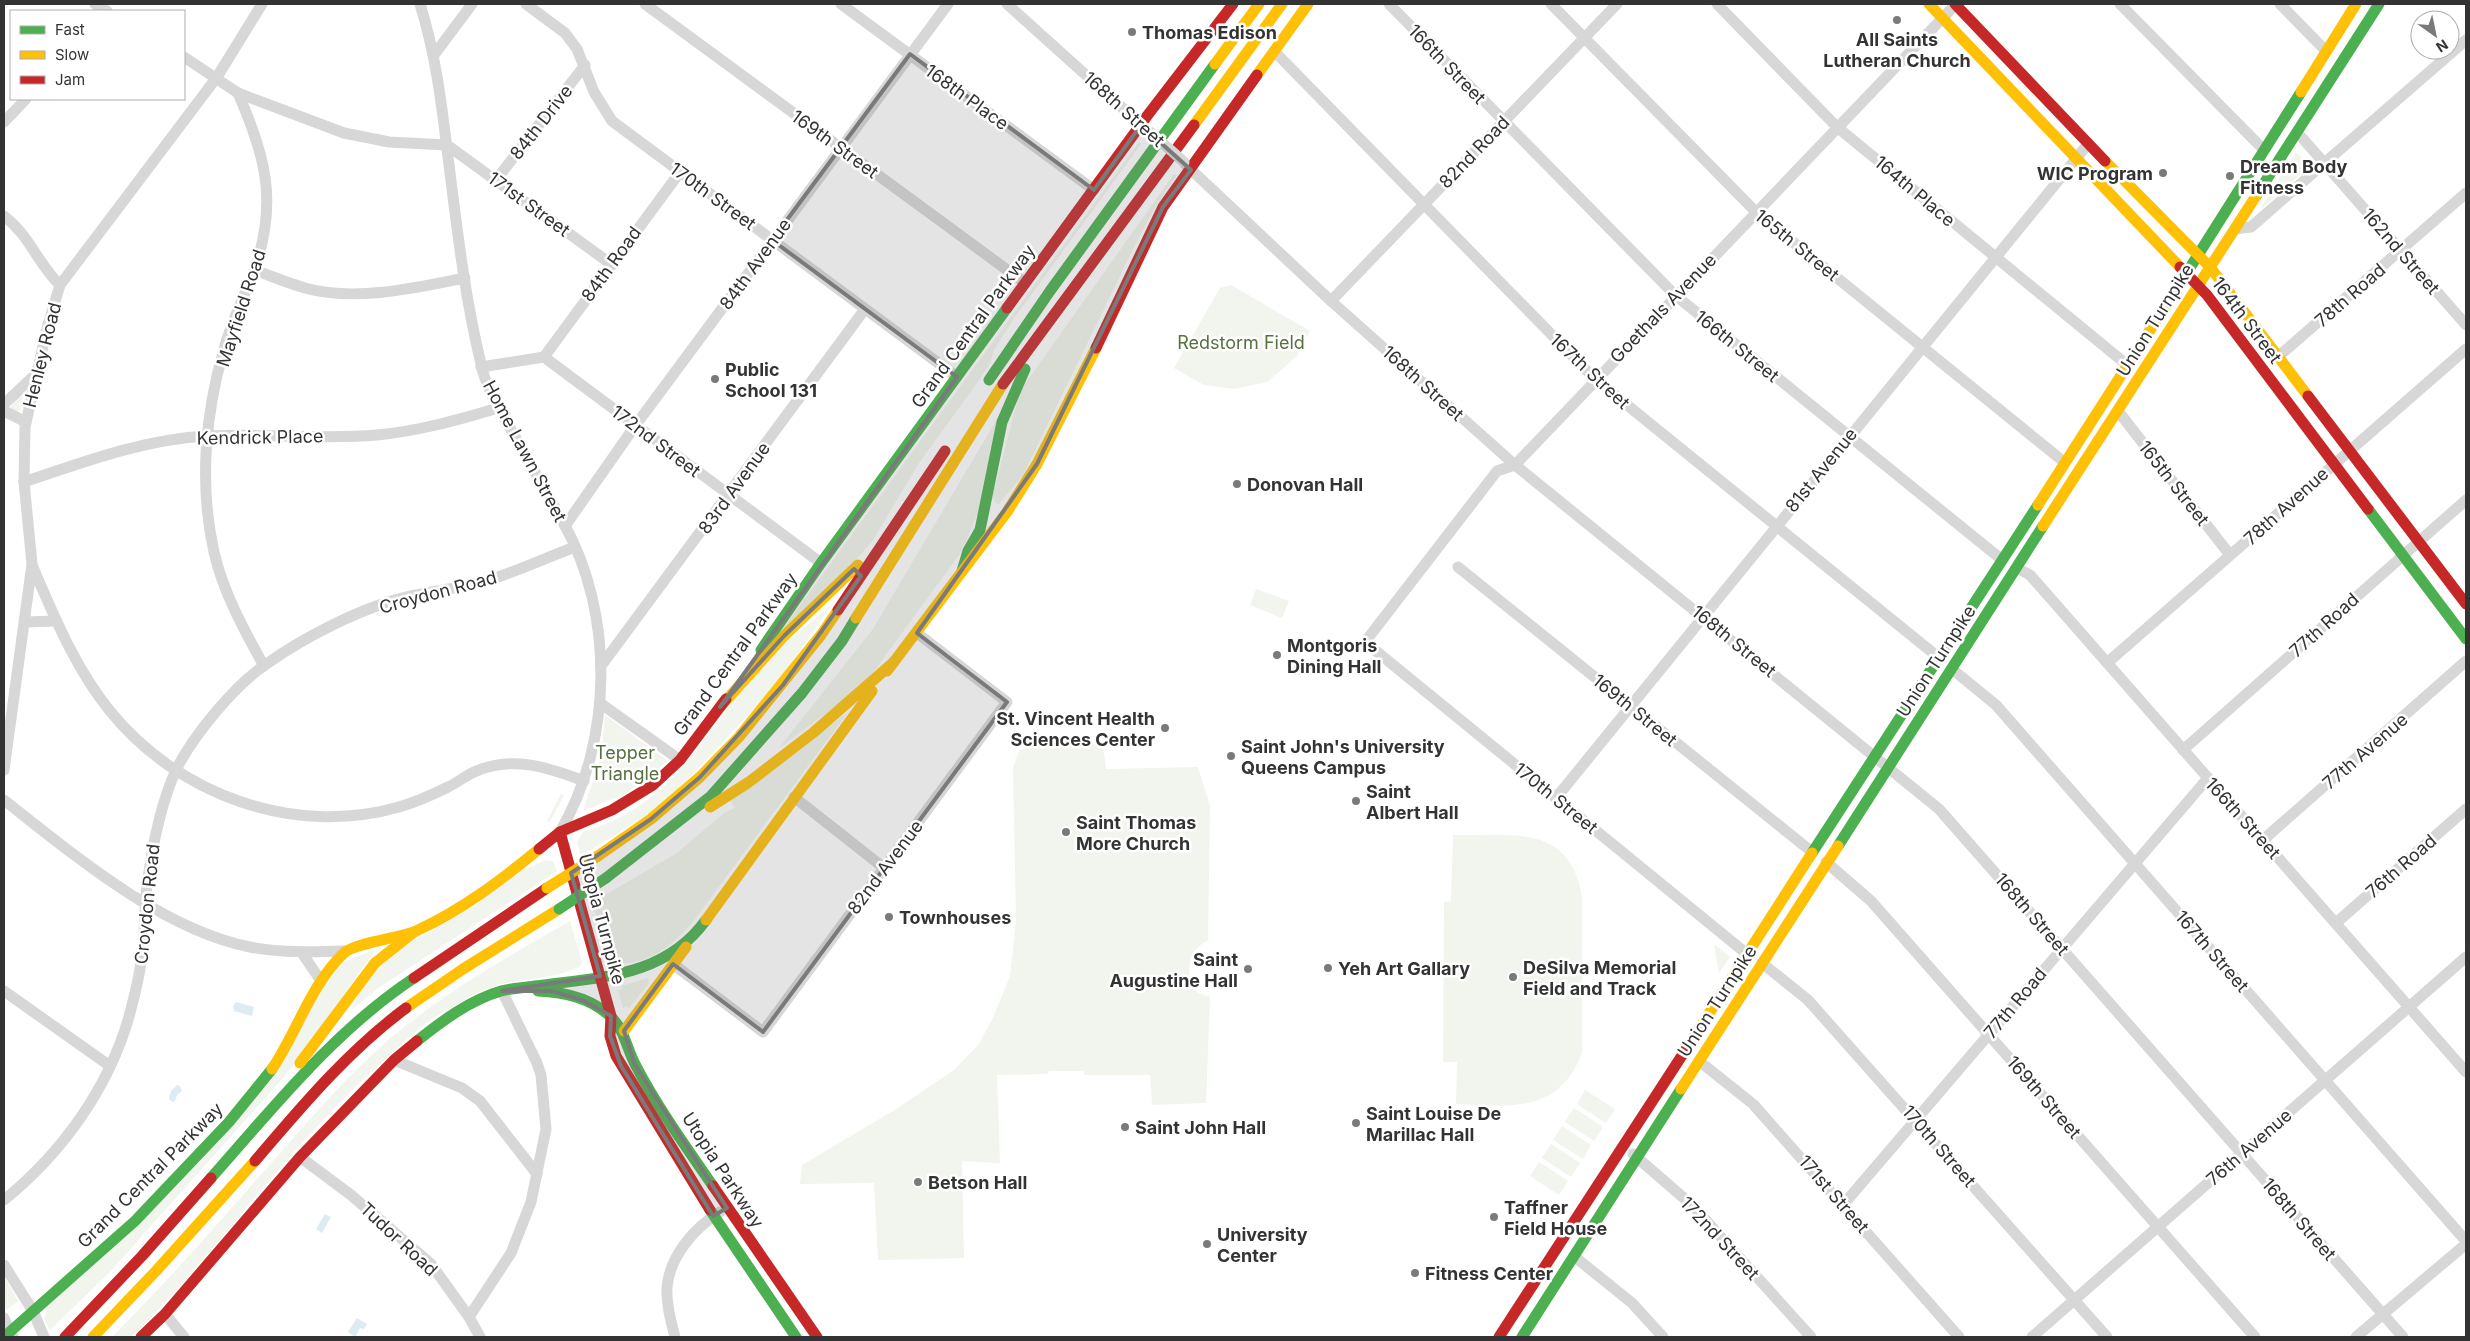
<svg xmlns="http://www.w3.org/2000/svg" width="2470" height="1341" viewBox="0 0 2470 1341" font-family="Inter,sans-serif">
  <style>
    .green { fill: #f1f5ed }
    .water { fill: #ddebf3 }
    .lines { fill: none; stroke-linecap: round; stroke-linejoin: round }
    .street { stroke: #d7d7d7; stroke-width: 11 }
    .fast { stroke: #4caf50; stroke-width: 11 }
    .slow { stroke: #ffc107; stroke-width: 11 }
    .jam { stroke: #c62828; stroke-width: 11 }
    .street-bridge { stroke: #d7d7d7; stroke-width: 11 }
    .fast-bridge { stroke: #4caf50; stroke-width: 11 }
    .slow-bridge { stroke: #ffc107; stroke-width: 11 }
    .marked { fill: #7a7a7a; fill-opacity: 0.2; stroke: #7a7a7a; stroke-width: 4; stroke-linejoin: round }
    .poi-dot { fill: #7a7a7a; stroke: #fff; stroke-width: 2 }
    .labels { text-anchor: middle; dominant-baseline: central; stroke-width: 5; stroke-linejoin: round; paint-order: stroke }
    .poi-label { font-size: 18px; font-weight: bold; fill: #333; stroke: #fff; text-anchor: start }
    .street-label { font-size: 18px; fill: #333; stroke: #fff }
    .park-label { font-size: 18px; fill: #56703f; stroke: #fff }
  </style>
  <rect width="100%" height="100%" fill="#fff"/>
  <g class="green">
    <polygon points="1139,142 1141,144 1015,317 994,350 991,361 980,379 919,463 873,540 850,567 771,645"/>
    <polygon points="2296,152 2310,166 2259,211"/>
    <polygon points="1174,174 1177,175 1156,206 1139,237 1023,475 998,505 992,498 1020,391"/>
    <polygon points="1231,285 1310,331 1297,356 1267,382 1234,389 1204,385 1174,368 1220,288"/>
    <polygon points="20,395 23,397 20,410 16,412 11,410 10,407"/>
    <polygon points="1000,414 982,503 962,551 863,686 779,748 873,629"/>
    <polygon points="1256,589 1289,601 1282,618 1250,605"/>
    <path d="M833,603l-59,85 -112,118 -81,50 -4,-14 6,-10c92,-27 117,-94 174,-161 22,-25 52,-46 76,-68z"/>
    <path d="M848,712l-156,211c-20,22 -42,41 -72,40l-15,-16 -11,-41 1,-5 82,-48 47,-40 11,-5 -5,-7z"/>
    <polygon points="605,715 668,761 627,793 583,811 601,756"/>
    <path d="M1103,744l3,25 92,-2 12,39 -2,134c-20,12 -18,20 -19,42l8,10 13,5 -4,106 -54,2 -2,-30h-66v-4h-35l-1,3 -51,1 3,88 -38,-2 2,97 -86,2 -4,-77 -74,1 2,-19 91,-54 61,-41 24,-25 14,-25 18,-44 6,-55 -3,-153 6,-17 12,-5z"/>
    <polygon points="561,794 564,796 549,823 547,821"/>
    <path d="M1453,835c57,1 118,-12 129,62v156c-23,60 -70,54 -126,51l1,-42h-14l1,-160 7,-1z"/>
    <polygon points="545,860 553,861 557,871 380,987 351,1010 367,977 408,944 475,906 525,867 527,869"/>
    <path d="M570,921l12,41 -3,5c-23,11 -52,11 -77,17 -21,5 -43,19 -62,30 -22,14 -42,33 -61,51 -92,82 -160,185 -247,272h-20c56,-56 108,-116 160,-175 33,-37 65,-75 101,-108 57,-54 129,-94 197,-133z"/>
    <polygon points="1714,944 1730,957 1719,973"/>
    <polygon points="376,949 303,1053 282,1079 109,1273 50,1330 44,1319 46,1312 44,1308 204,1157 328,981 344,962"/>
    <polygon points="648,978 649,983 629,1008 626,1006 623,1008 618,990 622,990 621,986"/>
    <polygon points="1585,1090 1615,1109 1606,1123 1577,1104"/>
    <polygon points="1574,1108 1603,1127 1594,1141 1565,1122"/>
    <polygon points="1562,1126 1591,1145 1583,1159 1553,1140"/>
    <polygon points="1551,1144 1580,1163 1571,1177 1542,1158"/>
    <polygon points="1539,1162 1568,1181 1559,1195 1530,1176"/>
    <polygon points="4,1276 18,1301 7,1310 4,1305"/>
  </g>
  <g class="water">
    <polygon points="236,1002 254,1007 252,1016 234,1011 233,1006"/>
    <polygon points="177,1085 180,1086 182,1091 177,1095 175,1101 172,1102 169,1099 171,1091"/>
    <polygon points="325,1214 331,1217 322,1233 316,1229"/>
    <polygon points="357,1318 367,1324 364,1329 360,1328 355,1337 348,1332"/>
  </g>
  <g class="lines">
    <g class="street">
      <polyline points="95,4 107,11"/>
      <path d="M420,4c15,48 21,95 27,145 9,71 17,145 34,215 5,25 21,49 33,71 16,29 33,58 49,87 52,92 50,219 -3,310"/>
      <polyline points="526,4 565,33 577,49 594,92 612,121 957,377"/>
      <polyline points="645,4 1025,283"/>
      <polyline points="841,4 1094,190"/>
      <polyline points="1007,4 1147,130"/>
      <polyline points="1389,4 1675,295 2001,559"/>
      <polyline points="1551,4 1756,212 2064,462"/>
      <polyline points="1717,4 1837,127 2126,364"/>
      <polyline points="2120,4 2264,150"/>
      <polyline points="2280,4 2326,51"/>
      <polyline points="1274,51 1595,379 1938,657"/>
      <polyline points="434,55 472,4"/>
      <polyline points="184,57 238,93 344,133 389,142 447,145 611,264"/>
      <path d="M238,93c28,64 40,110 16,178 -10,26 -23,52 -30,78 -19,65 -25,136 -10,203 9,40 30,78 50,114"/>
      <polyline points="4,122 26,99"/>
      <polyline points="2297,132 2466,325"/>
      <polyline points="1185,164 1331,301 1515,465 1939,809 2403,1337"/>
      <polyline points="496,180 585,65"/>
      <path d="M4,216c27,21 33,47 56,69"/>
      <polyline points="2235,229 2251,227 2466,40"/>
      <path d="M254,270c17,6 34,13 51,18 50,14 110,0 160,-10"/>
      <polyline points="1331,301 1617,4"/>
      <polyline points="2279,356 2466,193"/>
      <polyline points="544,357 680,172"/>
      <polyline points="481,367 544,357 821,563"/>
      <polyline points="4,404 37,373"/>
      <polyline points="4,411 26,422"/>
      <polyline points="2118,411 2230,555"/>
      <path d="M24,482c59,-20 121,-43 183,-46 57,-3 113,4 170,-1 42,-4 81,-15 121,-27"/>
      <polyline points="565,526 635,426 948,4"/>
      <path d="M32,565c22,51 43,103 78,146 68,84 184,126 289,96 17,-5 33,-12 49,-20 9,-4 17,-11 26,-15 38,-17 73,-5 110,9"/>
      <polyline points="1458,567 1812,852"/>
      <polyline points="2017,568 2030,575 2466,1072"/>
      <polyline points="25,622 56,621"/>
      <polyline points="2107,663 2466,349"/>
      <polyline points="601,666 865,309"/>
      <polyline points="1952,669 1996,705 2466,1241"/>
      <polyline points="600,703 680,760"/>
      <polyline points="2183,750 2466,500"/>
      <polyline points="4,770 32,564 24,482 25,427 47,328 60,285 217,77 262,4"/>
      <polyline points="794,797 884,868"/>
      <polyline points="1556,798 2088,144"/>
      <path d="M4,800c70,55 157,129 246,147 32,6 63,5 95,4"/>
      <polyline points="2263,840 2466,661"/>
      <polyline points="1826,862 1871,901 2255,1337"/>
      <polyline points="2336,923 2466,809"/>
      <polyline points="302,953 321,981"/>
      <polyline points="1747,954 1365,642 1497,471 1515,465 1956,4"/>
      <polyline points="1762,963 1808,1000 2107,1337"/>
      <polyline points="673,964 763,1032 1001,710 1007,702 917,633"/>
      <polyline points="4,991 110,1066"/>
      <polyline points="394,1060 462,1088 480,1101 537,1174"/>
      <polyline points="1699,1061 1753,1104 1959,1337"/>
      <polyline points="1633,1154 1693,1206 1811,1337"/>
      <polyline points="300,1157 351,1195 431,1264 469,1317 480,1337"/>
      <path d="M4,1200c58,-47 106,-113 126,-187 4,-16 9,-34 11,-51 4,-25 3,-51 6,-76 5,-38 13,-81 29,-116 17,-34 57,-83 89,-105 39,-28 99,-59 146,-69 28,-6 57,-9 84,-18 27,-9 53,-21 80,-31"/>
      <polyline points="1843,1205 2208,778"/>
      <polyline points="1575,1257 1632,1303 1663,1337"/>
      <polyline points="4,1265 33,1311 44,1337"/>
      <polyline points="165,1314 184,1337"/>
      <polyline points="469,1317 511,1253 531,1202 546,1129 541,1075 537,1063 502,991"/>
      <polyline points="4,1318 13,1337"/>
      <path d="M675,1337c-4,-16 -9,-33 -8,-50 3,-31 27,-59 53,-75"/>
      <polyline points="2032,1337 2466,957"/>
      <polyline points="2356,1337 2466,1244"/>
    </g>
    <g class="fast">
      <polyline points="2256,196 2379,4"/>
      <polyline points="2186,274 2301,92"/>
      <polyline points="989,380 1050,291 1215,64"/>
      <polyline points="2368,509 2466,639"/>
      <polyline points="962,571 968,551 980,530 1002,422 1025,369"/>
      <polyline points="761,650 821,563 1007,308"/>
      <polyline points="1838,846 2043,526"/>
      <polyline points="1812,853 2038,505"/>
      <polyline points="606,878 711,796 802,693 842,641 856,618"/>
      <path d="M538,991c27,1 55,8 74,27 13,13 15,32 24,48 22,42 50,81 77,120"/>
      <path d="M417,1041c25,-20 53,-41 84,-50 11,-3 23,-3 34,-5 64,-9 129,-8 171,-66"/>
      <path d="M211,1178c63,-71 123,-147 203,-200"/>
      <polyline points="710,1210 796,1337"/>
      <polyline points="4,1337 135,1221 229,1122 272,1069"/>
      <polyline points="1522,1337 1681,1089"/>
    </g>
    <g class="slow">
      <polyline points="1929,4 2180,267"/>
      <polyline points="1215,64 1259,4"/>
      <polyline points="1257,75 1308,4"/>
      <polyline points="2301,92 2356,4"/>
      <polyline points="1194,125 1282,4"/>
      <polyline points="2105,161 2210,267 2308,396"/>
      <polyline points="2038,505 2186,274"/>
      <polyline points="2043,526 2256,196"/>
      <polyline points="856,618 1003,384"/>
      <polyline points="887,671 1007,512 1037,464 1096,348"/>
      <polyline points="720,707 784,636 858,565"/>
      <polyline points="710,807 749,782 814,732 894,662"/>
      <polyline points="598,856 651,819 700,777 739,737 821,635 838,610"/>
      <polyline points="706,920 872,691"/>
      <polyline points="406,1008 463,969 559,909"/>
      <polyline points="624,1031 686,947"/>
      <polyline points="1694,1037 1812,853"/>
      <polyline points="300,1063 375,963 414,932"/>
      <path d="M272,1069c25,-37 39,-85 72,-116 10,-10 56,-15 72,-22 46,-21 84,-50 123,-82"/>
      <polyline points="1681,1089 1838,846"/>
      <polyline points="93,1337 156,1271 255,1161"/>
    </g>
    <g class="jam">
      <polyline points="1955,4 2105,161"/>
      <polyline points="2180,267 2207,295 2368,509"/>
      <polyline points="1007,308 1147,116 1233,4"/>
      <polyline points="1096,348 1163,207 1257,75"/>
      <polyline points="1003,384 1194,125"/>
      <polyline points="2308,396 2466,604"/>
      <polyline points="838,610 945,451"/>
      <polyline points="560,832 611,1016 610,1036 616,1056 710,1210"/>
      <polyline points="539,849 560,832 612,810 653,785 680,760 726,699"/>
      <polyline points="414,978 547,888"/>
      <path d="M255,1161c47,-55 93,-110 151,-153"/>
      <polyline points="713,1186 817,1337"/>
      <polyline points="65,1337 142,1256 211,1178"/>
      <polyline points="141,1337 165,1314 300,1157 394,1060 417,1041"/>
      <polyline points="1499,1337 1694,1037"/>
    </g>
    <polyline class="street-bridge" points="1150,132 1184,162"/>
    <polyline class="fast-bridge" points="559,909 606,878"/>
    <polyline class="slow-bridge" points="547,888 598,856"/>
  </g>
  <path class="marked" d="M910,54l184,136 47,-65 50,45 -28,37 -126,257 -120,169 90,69 -244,330 -90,-68 -49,67 11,34 92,143 -14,8 -92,-150 -11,-30 1,-20 -29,-16 -31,-9h-49l98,-15 -29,-103 80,-54 49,-42 83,-92 78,-109 -7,-7 -70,67 -64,71 237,-330 -185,-137z"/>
  <g class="poi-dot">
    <circle cx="1897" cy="20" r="5"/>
    <circle cx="1132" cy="32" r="5"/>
    <circle cx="2163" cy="173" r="5"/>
    <circle cx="2230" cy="176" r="5"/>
    <circle cx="715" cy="379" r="5"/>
    <circle cx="1237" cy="484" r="5"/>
    <circle cx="1277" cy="655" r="5"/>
    <circle cx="1165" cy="728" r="5"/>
    <circle cx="1231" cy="756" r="5"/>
    <circle cx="1356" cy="801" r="5"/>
    <circle cx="1066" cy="832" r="5"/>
    <circle cx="889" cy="917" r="5"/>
    <circle cx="1328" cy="968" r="5"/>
    <circle cx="1248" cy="969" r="5"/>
    <circle cx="1513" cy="977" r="5"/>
    <circle cx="1356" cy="1123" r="5"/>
    <circle cx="1125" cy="1127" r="5"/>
    <circle cx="918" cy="1182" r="5"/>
    <circle cx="1494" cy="1217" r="5"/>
    <circle cx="1207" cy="1244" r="5"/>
    <circle cx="1415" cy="1273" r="5"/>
  </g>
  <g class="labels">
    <g class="poi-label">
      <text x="1142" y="32">Thomas Edison</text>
      <text x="1897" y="39" text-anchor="middle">All Saints<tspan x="1897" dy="21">Lutheran Church</tspan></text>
      <text x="2240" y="166">Dream Body<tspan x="2240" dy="21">Fitness</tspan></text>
      <text x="2153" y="173" text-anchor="end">WIC Program</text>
      <text x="725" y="369">Public<tspan x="725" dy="21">School 131</tspan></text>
      <text x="1247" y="484">Donovan Hall</text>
      <text x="1287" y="645">Montgoris<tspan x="1287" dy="21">Dining Hall</tspan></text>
      <text x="1155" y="718" text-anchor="end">St. Vincent Health<tspan x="1155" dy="21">Sciences Center</tspan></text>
      <text x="1241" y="746">Saint John's University<tspan x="1241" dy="21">Queens Campus</tspan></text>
      <text x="1366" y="791">Saint<tspan x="1366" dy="21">Albert Hall</tspan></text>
      <text x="1076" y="822">Saint Thomas<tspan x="1076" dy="21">More Church</tspan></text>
      <text x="899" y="917">Townhouses</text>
      <text x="1238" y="959" text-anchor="end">Saint<tspan x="1238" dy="21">Augustine Hall</tspan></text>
      <text x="1523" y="967">DeSilva Memorial<tspan x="1523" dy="21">Field and Track</tspan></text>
      <text x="1338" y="968">Yeh Art Gallary</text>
      <text x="1366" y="1113">Saint Louise De<tspan x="1366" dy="21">Marillac Hall</tspan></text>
      <text x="1135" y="1127">Saint John Hall</text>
      <text x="928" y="1182">Betson Hall</text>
      <text x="1504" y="1207">Taffner<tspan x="1504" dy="21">Field House</tspan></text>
      <text x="1217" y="1234">University<tspan x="1217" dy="21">Center</tspan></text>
      <text x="1425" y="1273">Fitness Center</text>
    </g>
    <g class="street-label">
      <text transform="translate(1447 64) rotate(46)">166th Street</text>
      <text transform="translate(967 97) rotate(36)">168th Place</text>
      <text transform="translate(1124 109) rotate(42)">168th Street</text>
      <text transform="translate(541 122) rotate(-52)">84th Drive</text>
      <text transform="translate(835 144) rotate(36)">169th Street</text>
      <text transform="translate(1474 152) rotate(-46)">82nd Road</text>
      <text transform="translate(1915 191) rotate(40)">164th Place</text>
      <text transform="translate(713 196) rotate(36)">170th Street</text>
      <text transform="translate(529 204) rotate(36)">171st Street</text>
      <text transform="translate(1797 245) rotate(39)">165th Street</text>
      <text transform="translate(2401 251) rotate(49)">162nd Street</text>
      <text transform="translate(611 264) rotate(-54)">84th Road</text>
      <text transform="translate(755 264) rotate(-54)">84th Avenue</text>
      <text transform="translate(2350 295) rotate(-41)">78th Road</text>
      <text transform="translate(241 308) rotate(-72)">Mayfield Road</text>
      <text transform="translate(1663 308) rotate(-46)">Goethals Avenue</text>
      <text transform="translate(2155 320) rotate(-58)">Union Turnpike</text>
      <text transform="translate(2247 320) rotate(53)">164th Street</text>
      <text transform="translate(973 326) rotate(-54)">Grand Central Parkway</text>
      <text transform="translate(1737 346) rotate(39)">166th Street</text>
      <text transform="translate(42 355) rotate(-76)">Henley Road</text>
      <text transform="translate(1590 371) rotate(43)">167th Street</text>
      <text transform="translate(1423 383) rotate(42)">168th Street</text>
      <text transform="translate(260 437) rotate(-1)">Kendrick Place</text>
      <text transform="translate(656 441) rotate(37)">172nd Street</text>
      <text transform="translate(525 451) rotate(62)">Home Lawn Street</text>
      <text transform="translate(1821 470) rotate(-51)">81st Avenue</text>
      <text transform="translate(2174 483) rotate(52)">165th Street</text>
      <text transform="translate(734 488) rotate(-54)">83rd Avenue</text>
      <text transform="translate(2286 506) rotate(-42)">78th Avenue</text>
      <text transform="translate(438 592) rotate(-15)">Croydon Road</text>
      <text transform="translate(2324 625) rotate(-42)">77th Road</text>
      <text transform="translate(1734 641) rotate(39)">168th Street</text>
      <text transform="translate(735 654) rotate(-54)">Grand Central Parkway</text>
      <text transform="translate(1936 661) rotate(-57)">Union Turnpike</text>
      <text transform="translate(1635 710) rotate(39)">169th Street</text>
      <text transform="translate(2365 751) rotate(-41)">77th Avenue</text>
      <text transform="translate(1556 798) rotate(39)">170th Street</text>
      <text transform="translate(2243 818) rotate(48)">166th Street</text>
      <text transform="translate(2401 866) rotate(-41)">76th Road</text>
      <text transform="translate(885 867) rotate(-53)">82nd Avenue</text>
      <text transform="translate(147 904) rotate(-84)">Croydon Road</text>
      <text transform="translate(2032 914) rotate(49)">168th Street</text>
      <text transform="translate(602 919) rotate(75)">Utopia Turnpike</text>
      <text transform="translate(2212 951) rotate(49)">167th Street</text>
      <text transform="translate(1717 1001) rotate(-57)">Union Turnpike</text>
      <text transform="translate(2015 1003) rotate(-50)">77th Road</text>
      <text transform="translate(2044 1097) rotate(49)">169th Street</text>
      <text transform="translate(1939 1146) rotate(49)">170th Street</text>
      <text transform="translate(2249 1147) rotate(-41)">76th Avenue</text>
      <text transform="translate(723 1170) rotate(57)">Utopia Parkway</text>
      <text transform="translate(150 1175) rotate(-45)">Grand Central Parkway</text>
      <text transform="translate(1834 1194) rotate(49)">171st Street</text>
      <text transform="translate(2299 1219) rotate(49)">168th Street</text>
      <text transform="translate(1720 1238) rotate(47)">172nd Street</text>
      <text transform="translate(399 1239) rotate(43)">Tudor Road</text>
    </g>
    <g class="park-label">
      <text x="1241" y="342">Redstorm Field</text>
      <text x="625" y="752">Tepper<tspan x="625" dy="21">Triangle</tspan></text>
    </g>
  </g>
  <rect width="2470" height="1341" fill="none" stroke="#333333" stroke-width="10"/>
  <rect x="10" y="10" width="175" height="90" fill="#ffffff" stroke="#adadad"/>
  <rect x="20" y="26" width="25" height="8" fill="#4caf50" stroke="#adadad"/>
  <text x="55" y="35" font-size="15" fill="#333333">Fast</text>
  <rect x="20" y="51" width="25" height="8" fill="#ffc107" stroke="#adadad"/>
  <text x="55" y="60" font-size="15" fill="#333333">Slow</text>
  <rect x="20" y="76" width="25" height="8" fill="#c62828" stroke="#adadad"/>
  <text x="55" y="85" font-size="15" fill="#333333">Jam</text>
  <g transform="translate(2435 35) rotate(147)"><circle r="24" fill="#ffffff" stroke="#adadad"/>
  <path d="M0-4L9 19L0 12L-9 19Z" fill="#7a7a7a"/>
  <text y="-8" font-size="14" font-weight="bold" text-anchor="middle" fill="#333333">N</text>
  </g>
</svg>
